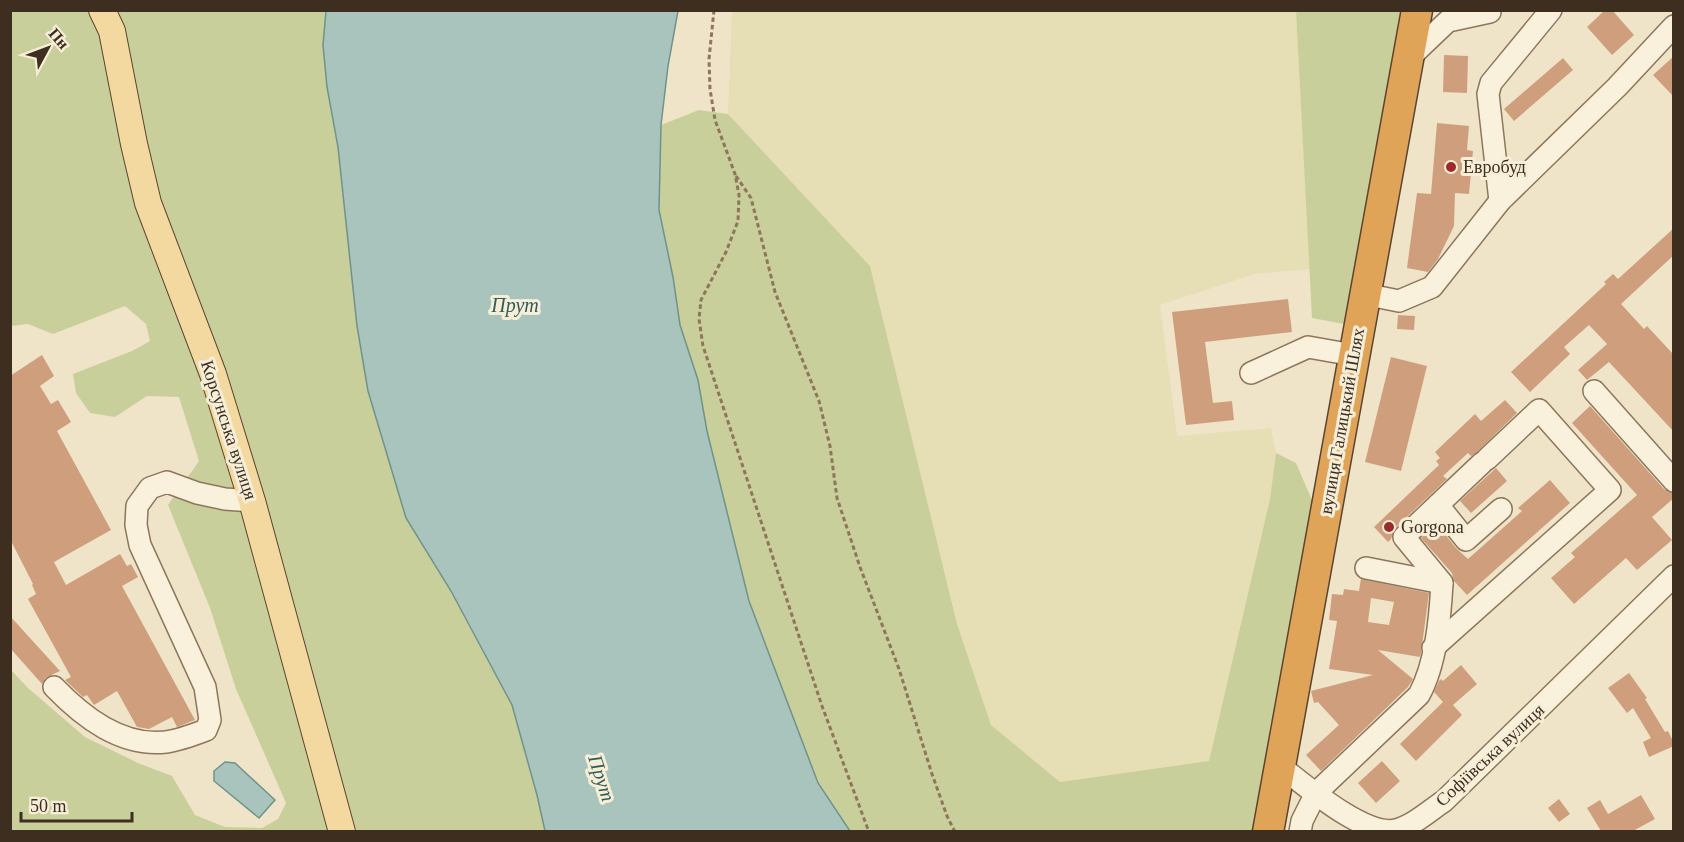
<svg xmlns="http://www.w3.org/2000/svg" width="1684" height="842" viewBox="0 0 1684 842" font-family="Georgia,serif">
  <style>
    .farmland { fill: #e6deb5 }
    .green { fill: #c9cf9b }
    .water { fill: #a9c4bc; stroke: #6f938a; stroke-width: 1.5 }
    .building { fill: #cf9f7d; fill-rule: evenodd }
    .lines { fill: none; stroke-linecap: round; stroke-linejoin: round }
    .minor-casing { stroke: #8d765c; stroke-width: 24 }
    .major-casing { stroke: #5b4430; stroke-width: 28 }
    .highway-casing { stroke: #5b4430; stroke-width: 33 }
    .path { stroke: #8d765c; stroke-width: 3; stroke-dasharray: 4.5 3; stroke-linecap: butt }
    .minor { stroke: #faf1dc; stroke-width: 21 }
    .major { stroke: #f3d9a0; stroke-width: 26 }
    .highway { stroke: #e0a458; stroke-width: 30 }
    .poi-dot { fill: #9e2a2b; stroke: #f7eed8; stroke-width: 2 }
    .labels { text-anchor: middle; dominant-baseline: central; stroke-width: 6; stroke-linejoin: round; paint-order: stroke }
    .poi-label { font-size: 18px; fill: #3d2e20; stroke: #f7eed8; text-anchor: start }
    .street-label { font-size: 18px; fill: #3d2e20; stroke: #f7eed8 }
    .water-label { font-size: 20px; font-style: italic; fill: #2f5d5a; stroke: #f7eed8 }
  </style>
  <rect width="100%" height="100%" fill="#f0e4c8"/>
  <polygon class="farmland" points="732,11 1296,11 1310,269 1254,274 1160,305 1177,436 1271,428 1276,453 1270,499 1209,761 1060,782 991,725 957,624 870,266 728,114"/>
  <g class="green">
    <polygon points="11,11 326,11 323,45 327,87 338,147 357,326 368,391 406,518 451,591 512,705 537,795 545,831 11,831 11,670 28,688 85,737 138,763 172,776 195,815 225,827 262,828 278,819 286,803 236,689 210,608 168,505 199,461 179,397 147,396 115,417 90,413 76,393 73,374 132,351 150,341 146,324 125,306 53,334 28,324 11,326"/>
    <polygon points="1296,11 1414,11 1349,325 1312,318"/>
    <polygon points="699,110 728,114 870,266 957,624 991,725 1060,782 1209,761 1270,499 1276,453 1296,463 1315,507 1264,831 850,831 818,783 749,601 707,431 698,380 680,325 673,277 659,210 661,125"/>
  </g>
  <g class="water">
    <polygon points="326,11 678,11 668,66 661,125 659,210 673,277 680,325 698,380 707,431 749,601 818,783 850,831 545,831 537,795 512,705 451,591 406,518 368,391 357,326 338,147 327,87 323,45"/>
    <polygon points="225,762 235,763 275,800 259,818 214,781 214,771"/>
  </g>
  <g class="building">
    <polygon points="1605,10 1612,10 1634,35 1612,55 1587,27"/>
    <polygon points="1444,55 1468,56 1467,93 1443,92"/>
    <polygon points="1674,56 1674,97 1653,75"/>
    <polygon points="1563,58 1573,70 1514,121 1504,109"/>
    <polygon points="1437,123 1469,126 1467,150 1473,151 1469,194 1455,193 1454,226 1438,259 1428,272 1407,268 1417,193 1431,194"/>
    <polygon points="1674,228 1674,255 1621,304 1644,329 1647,326 1674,355 1674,432 1609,362 1587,380 1578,370 1607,344 1589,325 1564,347 1570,354 1530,392 1511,372 1606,284 1604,282 1613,274 1618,279"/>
    <polygon points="1288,299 1292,332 1205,342 1213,403 1232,401 1234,420 1186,425 1172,312"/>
    <polygon points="1398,315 1415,316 1414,330 1397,329"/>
    <polygon points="42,355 54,376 40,386 51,404 58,400 71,422 57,431 111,530 54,562 66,585 120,554 127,566 131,564 138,577 122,586 195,720 177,727 172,717 149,729 137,727 117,691 94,705 87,695 83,697 65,680 71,677 28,599 36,594 32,585 33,584 10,539 10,376"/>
    <polygon points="1391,357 1427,366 1401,471 1365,462"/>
    <polygon points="1505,400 1517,413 1477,452 1471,456 1468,453 1443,476 1447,479 1395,528 1391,539 1388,542 1374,527 1439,465 1436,461 1440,458 1435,452 1475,414 1481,421"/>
    <polygon points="1590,406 1664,489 1674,494 1674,498 1652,517 1672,540 1637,570 1626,558 1574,604 1551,578 1575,557 1571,553 1637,495 1572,423"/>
    <polygon points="1496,468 1507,481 1471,513 1460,501"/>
    <polygon points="1550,480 1570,503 1467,595 1454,581 1452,573 1421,538 1437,524 1456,548 1468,559 1522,511 1518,508"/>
    <path d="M1361,579l68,14 -8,60 -1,4 -42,-7 35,29 -5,8 -87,84 -15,-16 33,-30 -21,-23 -4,1 -3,-12 62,-16 -44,-6 8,-48 -8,-1 3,-26 11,1 1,-6 15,2zM1371,598l23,4 -5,23 -21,-3z"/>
    <polygon points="10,616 60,671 45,678 42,684 10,648"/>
    <polygon points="1461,665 1477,684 1453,705 1462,715 1416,761 1400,744 1443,702 1434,692 1439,681 1441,679 1443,681"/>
    <polygon points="1629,673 1647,698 1645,699 1665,732 1668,731 1674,743 1674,746 1649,757 1643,742 1651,738 1633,708 1627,713 1608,688"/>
    <polygon points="1382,761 1400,781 1376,803 1358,783"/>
    <polygon points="1641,795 1655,819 1633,831 1601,831 1587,808 1600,800 1608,814"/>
    <polygon points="1559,799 1570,814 1559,822 1548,808"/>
  </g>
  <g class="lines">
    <defs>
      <g id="minor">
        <polyline points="1453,20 1490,12 1490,10"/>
        <polyline points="1408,59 1449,20 1465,10"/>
        <polyline points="1500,201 1488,94 1491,83 1551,10"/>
        <polyline points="1364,294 1399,301 1432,287 1500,201 1617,87 1674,26"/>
        <polyline points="1251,373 1308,347 1353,355"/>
        <polyline points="1594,391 1674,481"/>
        <polyline points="1438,505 1466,540 1501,509"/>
        <polyline points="1366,568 1442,583"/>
        <polyline points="1433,648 1610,490 1539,410 1487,459"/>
        <path d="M54,687c29,30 67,60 112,55 14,-2 27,-7 40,-12l4,-10 -5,-33 -65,-142 -4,-20 1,-19 13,-18 17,-6 30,11 28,6 27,2"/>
        <path d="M1280,766c25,19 84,71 116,64 18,-5 33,-19 48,-29l230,-225"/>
        <path d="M1300,832l2,-11 14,-28 103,-98c17,-31 21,-76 23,-112l-38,-46 78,-74"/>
      </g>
      <polyline id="major" points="102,10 112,31 134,144 148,203 213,374 252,501 342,832"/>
      <polyline id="highway" points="1268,832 1417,10"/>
    </defs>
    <use href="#minor" class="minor-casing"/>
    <use href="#major" class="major-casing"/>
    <use href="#highway" class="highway-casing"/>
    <g class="path">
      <polyline points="714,10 709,59 710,89 715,120 735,174 739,195 738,221 726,252 701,300 699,319 703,346 822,706 869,832"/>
      <polyline points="736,176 751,198 775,292 819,401 830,446 837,498 860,567 899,669 932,774 947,816 955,832"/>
    </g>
    <use href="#minor" class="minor"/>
    <use href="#major" class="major"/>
    <use href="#highway" class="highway"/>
  </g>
  <g class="poi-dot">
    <circle cx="1451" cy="167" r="6"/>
    <circle cx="1389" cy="527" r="6"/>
  </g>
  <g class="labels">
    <g class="poi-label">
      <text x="1463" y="167">Евробуд</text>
      <text x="1401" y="527">Gorgona</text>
    </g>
    <g class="street-label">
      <text transform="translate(1342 421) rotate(-80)">вулиця Галицький Шлях</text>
      <text transform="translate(229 430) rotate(72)">Корсунська вулиця</text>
      <text transform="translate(1490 755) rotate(-43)">Софіївська вулиця</text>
    </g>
    <g class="water-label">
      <text x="515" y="305">Прут</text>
      <text transform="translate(602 778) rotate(72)">Прут</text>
    </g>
  </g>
  <rect width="1684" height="842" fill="none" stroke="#3d2e20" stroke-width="24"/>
  <g transform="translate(48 48) rotate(49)" stroke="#f7eed8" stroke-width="4.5" paint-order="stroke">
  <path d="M0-4.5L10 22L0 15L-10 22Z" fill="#3d2e20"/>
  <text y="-9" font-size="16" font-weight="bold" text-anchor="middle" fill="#3d2e20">Пн</text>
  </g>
  <path d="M21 812v9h111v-9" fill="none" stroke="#3d2e20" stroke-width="3"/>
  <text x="30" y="812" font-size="18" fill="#3d2e20" stroke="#f7eed8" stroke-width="4.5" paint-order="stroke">50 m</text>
</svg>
